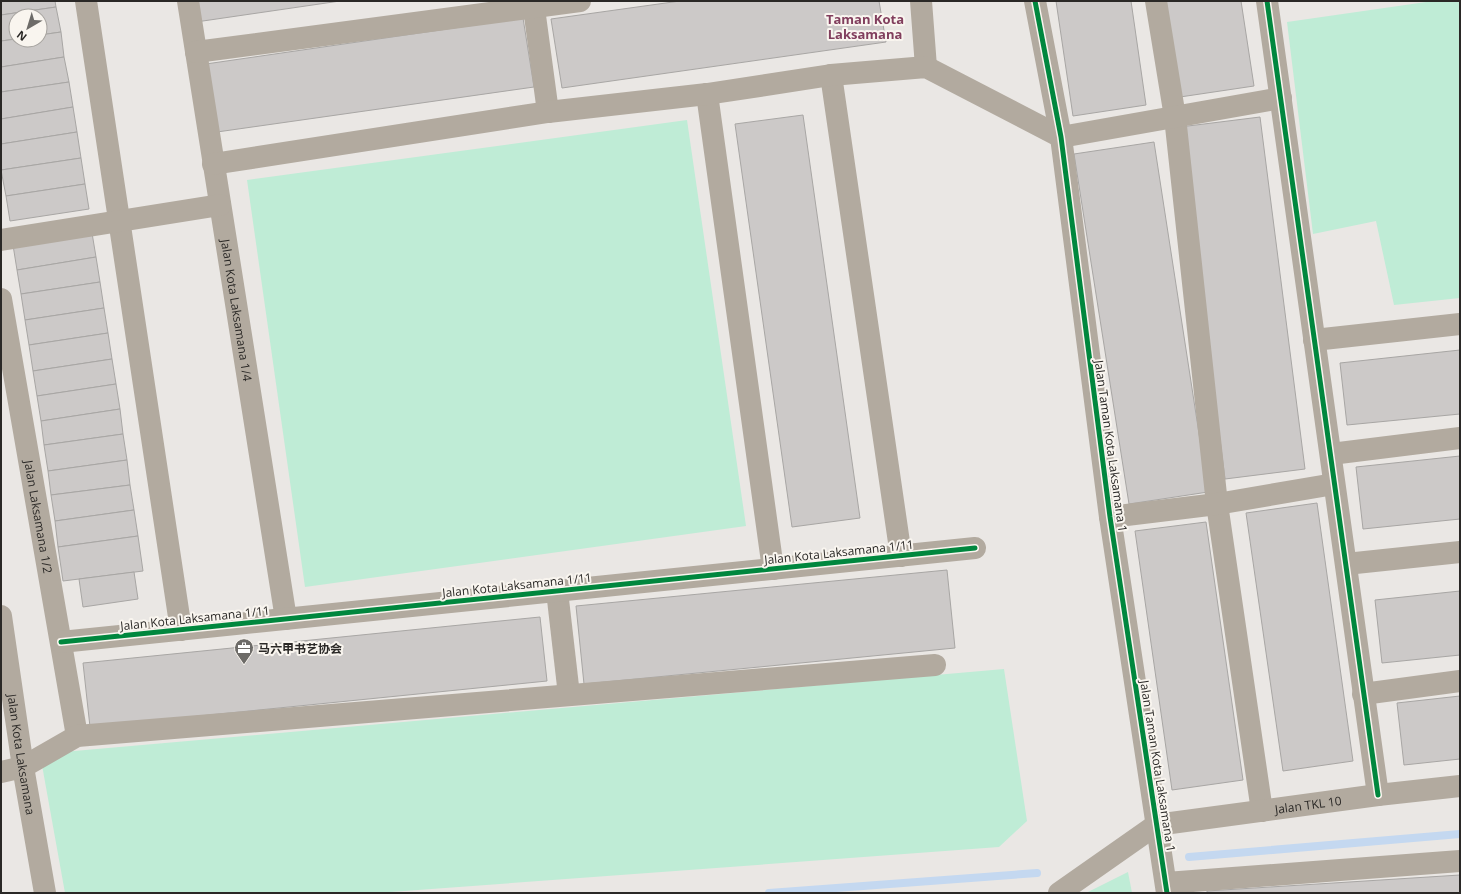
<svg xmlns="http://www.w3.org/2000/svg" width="1461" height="894" viewBox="0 0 1461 894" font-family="'Open Sans','Noto Sans SC',sans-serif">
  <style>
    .green { fill: #bfecd6 }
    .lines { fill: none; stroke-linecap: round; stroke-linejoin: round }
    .stream { stroke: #c4d8f0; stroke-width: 8 }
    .building { fill: #ccc9c8; stroke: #a8a6a4 }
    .minor { stroke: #b2aa9f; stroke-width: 22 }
    .cycleway-casing { stroke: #f9f5ef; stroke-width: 8 }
    .cycleway { stroke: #00873e; stroke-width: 5 }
    .labels { text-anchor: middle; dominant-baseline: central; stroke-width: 4; stroke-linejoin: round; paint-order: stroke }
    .street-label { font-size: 12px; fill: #2a2826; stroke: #f9f5ef }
    .poi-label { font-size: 12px; font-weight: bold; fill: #2a2826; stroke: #f9f5ef; text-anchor: start }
    .neighbourhood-label { font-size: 13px; font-weight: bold; fill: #813e5d; stroke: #f9f5ef }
  </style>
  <rect width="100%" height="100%" fill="#eae7e4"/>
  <g class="green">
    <polygon points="1433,1 1460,1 1460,298 1394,305 1376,221 1313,234 1287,22"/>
    <polygon points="687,120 746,526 305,587 247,180"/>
    <polygon points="1004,669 1027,821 999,847 377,893 65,893 40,754"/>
    <polygon points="1128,872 1132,893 1086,893"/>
  </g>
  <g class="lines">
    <g class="stream">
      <polyline points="1189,857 1460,834"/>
      <polyline points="769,893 1037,873"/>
    </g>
  </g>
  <g class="building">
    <polygon points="1,1 55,1 56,7 1,15"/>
    <polygon points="192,1 340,1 196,22"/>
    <polygon points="680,1 879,1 886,42 562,88 551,19"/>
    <polygon points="1056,1 1131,1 1146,105 1073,116"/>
    <polygon points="1166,1 1241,1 1254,86 1180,97"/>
    <polygon points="56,7 61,32 40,35 40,16 16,16 16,39 1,41 1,15"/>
    <polygon points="523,18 534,87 210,133 199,65"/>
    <polygon points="61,32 64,57 1,67 1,41 16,39 16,40 40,40 40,35"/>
    <polygon points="64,57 69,82 1,92 1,67"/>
    <polygon points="69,82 73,107 1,119 1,92"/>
    <polygon points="73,107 77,132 1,144 1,119"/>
    <polygon points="803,115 860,518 792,527 735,124"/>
    <polygon points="1260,117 1305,469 1225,479 1180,127"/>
    <polygon points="77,132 81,158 1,170 1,144"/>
    <polygon points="1154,142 1208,492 1129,504 1074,154"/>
    <polygon points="81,158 85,184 6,196 1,170"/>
    <polygon points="85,184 89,209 10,221 6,196"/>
    <polygon points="92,233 96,257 17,270 13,245"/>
    <polygon points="96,257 100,282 21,294 17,270"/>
    <polygon points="100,282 104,308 25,320 21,294"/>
    <polygon points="104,308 108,333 29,345 25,320"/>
    <polygon points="108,333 112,359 33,371 29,345"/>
    <polygon points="1460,350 1460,414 1347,425 1340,363"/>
    <polygon points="112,359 116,384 37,396 33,371"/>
    <polygon points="116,384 120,409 41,421 37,396"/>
    <polygon points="120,409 123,434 44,445 41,421"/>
    <polygon points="123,434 127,460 48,471 44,445"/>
    <polygon points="1460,456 1460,519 1363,529 1356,467"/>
    <polygon points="127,460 130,485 51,495 48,471"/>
    <polygon points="130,485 134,510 55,521 51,495"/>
    <polygon points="1317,503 1353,761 1283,771 1246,513"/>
    <polygon points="134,510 138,536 58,547 55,521"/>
    <polygon points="1206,522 1243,780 1172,790 1135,531"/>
    <polygon points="138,536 143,571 63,581 58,547"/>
    <polygon points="947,570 955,648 584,684 576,606"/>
    <polygon points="134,572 138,599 83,607 79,579"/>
    <polygon points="1460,591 1460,655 1382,663 1375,600"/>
    <polygon points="540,617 547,681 90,727 83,663"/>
    <polygon points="1460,696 1460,759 1404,765 1397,703"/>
    <polygon points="1460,875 1460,893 1207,893 1207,891"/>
  </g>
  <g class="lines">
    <g class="minor">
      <polyline points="86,1 181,630"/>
      <path id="s1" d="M188,1l98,618"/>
      <polyline points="533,1 548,112"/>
      <polyline points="921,1 926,67"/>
      <polyline points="1035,1 1061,137 1110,517 1167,893"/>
      <polyline points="1156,1 1175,117 1217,504 1262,811"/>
      <polyline points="1267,1 1378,795"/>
      <polyline points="196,52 580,1"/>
      <polyline points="831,75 901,556"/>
      <polyline points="707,94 773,569"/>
      <polyline points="213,164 548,112 707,94 831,75 926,67 1061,137 1281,98"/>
      <polyline points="1,240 220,205"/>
      <path id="s2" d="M1,299l76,437"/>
      <polyline points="1314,340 1460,324"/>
      <polyline points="1331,454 1460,438"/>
      <polyline points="1110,517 1217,504 1334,484"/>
      <polyline points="1346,564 1460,552"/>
      <polyline points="557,591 569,695"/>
      <path id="s3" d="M1,616l22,151 22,126"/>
      <polyline points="61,642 975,548"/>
      <polyline points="1363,694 1460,681"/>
      <polyline points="1,772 23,767 77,736 935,665"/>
      <polyline points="1166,883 1460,861"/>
      <path id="s4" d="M1059,893l97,-68 222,-30 82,-9"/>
    </g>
    <defs>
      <g id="cycleway">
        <polyline points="1035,1 1061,137 1110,517 1167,893"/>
        <polyline points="1267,1 1378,795"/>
        <polyline points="61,642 975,548"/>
      </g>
    </defs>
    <use href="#cycleway" class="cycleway-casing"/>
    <use href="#cycleway" class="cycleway"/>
  </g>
  <defs>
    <symbol id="office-pin" viewBox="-11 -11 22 30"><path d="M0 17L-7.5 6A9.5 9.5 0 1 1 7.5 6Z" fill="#6d6b68" stroke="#f9f5ef"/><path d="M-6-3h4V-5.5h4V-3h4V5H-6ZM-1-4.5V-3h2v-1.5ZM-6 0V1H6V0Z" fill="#fff"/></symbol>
  </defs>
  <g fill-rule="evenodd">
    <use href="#office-pin" x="233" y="637" width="22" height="30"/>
  </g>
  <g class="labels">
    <g class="street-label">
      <text stroke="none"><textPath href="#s1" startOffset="313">Jalan Kota Laksamana 1/4</textPath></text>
      <text transform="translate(1111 446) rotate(82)">Jalan Taman Kota Laksamana 1</text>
      <text stroke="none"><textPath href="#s2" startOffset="221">Jalan Laksamana 1/2</textPath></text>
      <text transform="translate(839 552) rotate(-6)">Jalan Kota Laksamana 1/11</text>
      <text transform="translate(517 585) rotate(-6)">Jalan Kota Laksamana 1/11</text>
      <text transform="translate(195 618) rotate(-6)">Jalan Kota Laksamana 1/11</text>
      <text stroke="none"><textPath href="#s3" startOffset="140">Jalan Kota Laksamana</textPath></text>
      <text transform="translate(1158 766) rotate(81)">Jalan Taman Kota Laksamana 1</text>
      <text stroke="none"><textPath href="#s4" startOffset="272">Jalan TKL 10</textPath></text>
    </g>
    <g class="poi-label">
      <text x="258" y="648">马六甲书艺协会</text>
    </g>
    <g class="neighbourhood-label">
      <text x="865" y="19">Taman Kota<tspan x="865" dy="15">Laksamana</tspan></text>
    </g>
  </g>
  <rect width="1461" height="894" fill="none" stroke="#2a2826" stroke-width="4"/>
  <g transform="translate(28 28) rotate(218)"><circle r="19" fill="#f9f5ef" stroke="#a6a39f"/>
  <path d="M0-3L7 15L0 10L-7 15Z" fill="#6d6b68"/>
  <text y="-6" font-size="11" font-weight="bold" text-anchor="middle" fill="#2a2826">N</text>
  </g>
</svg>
